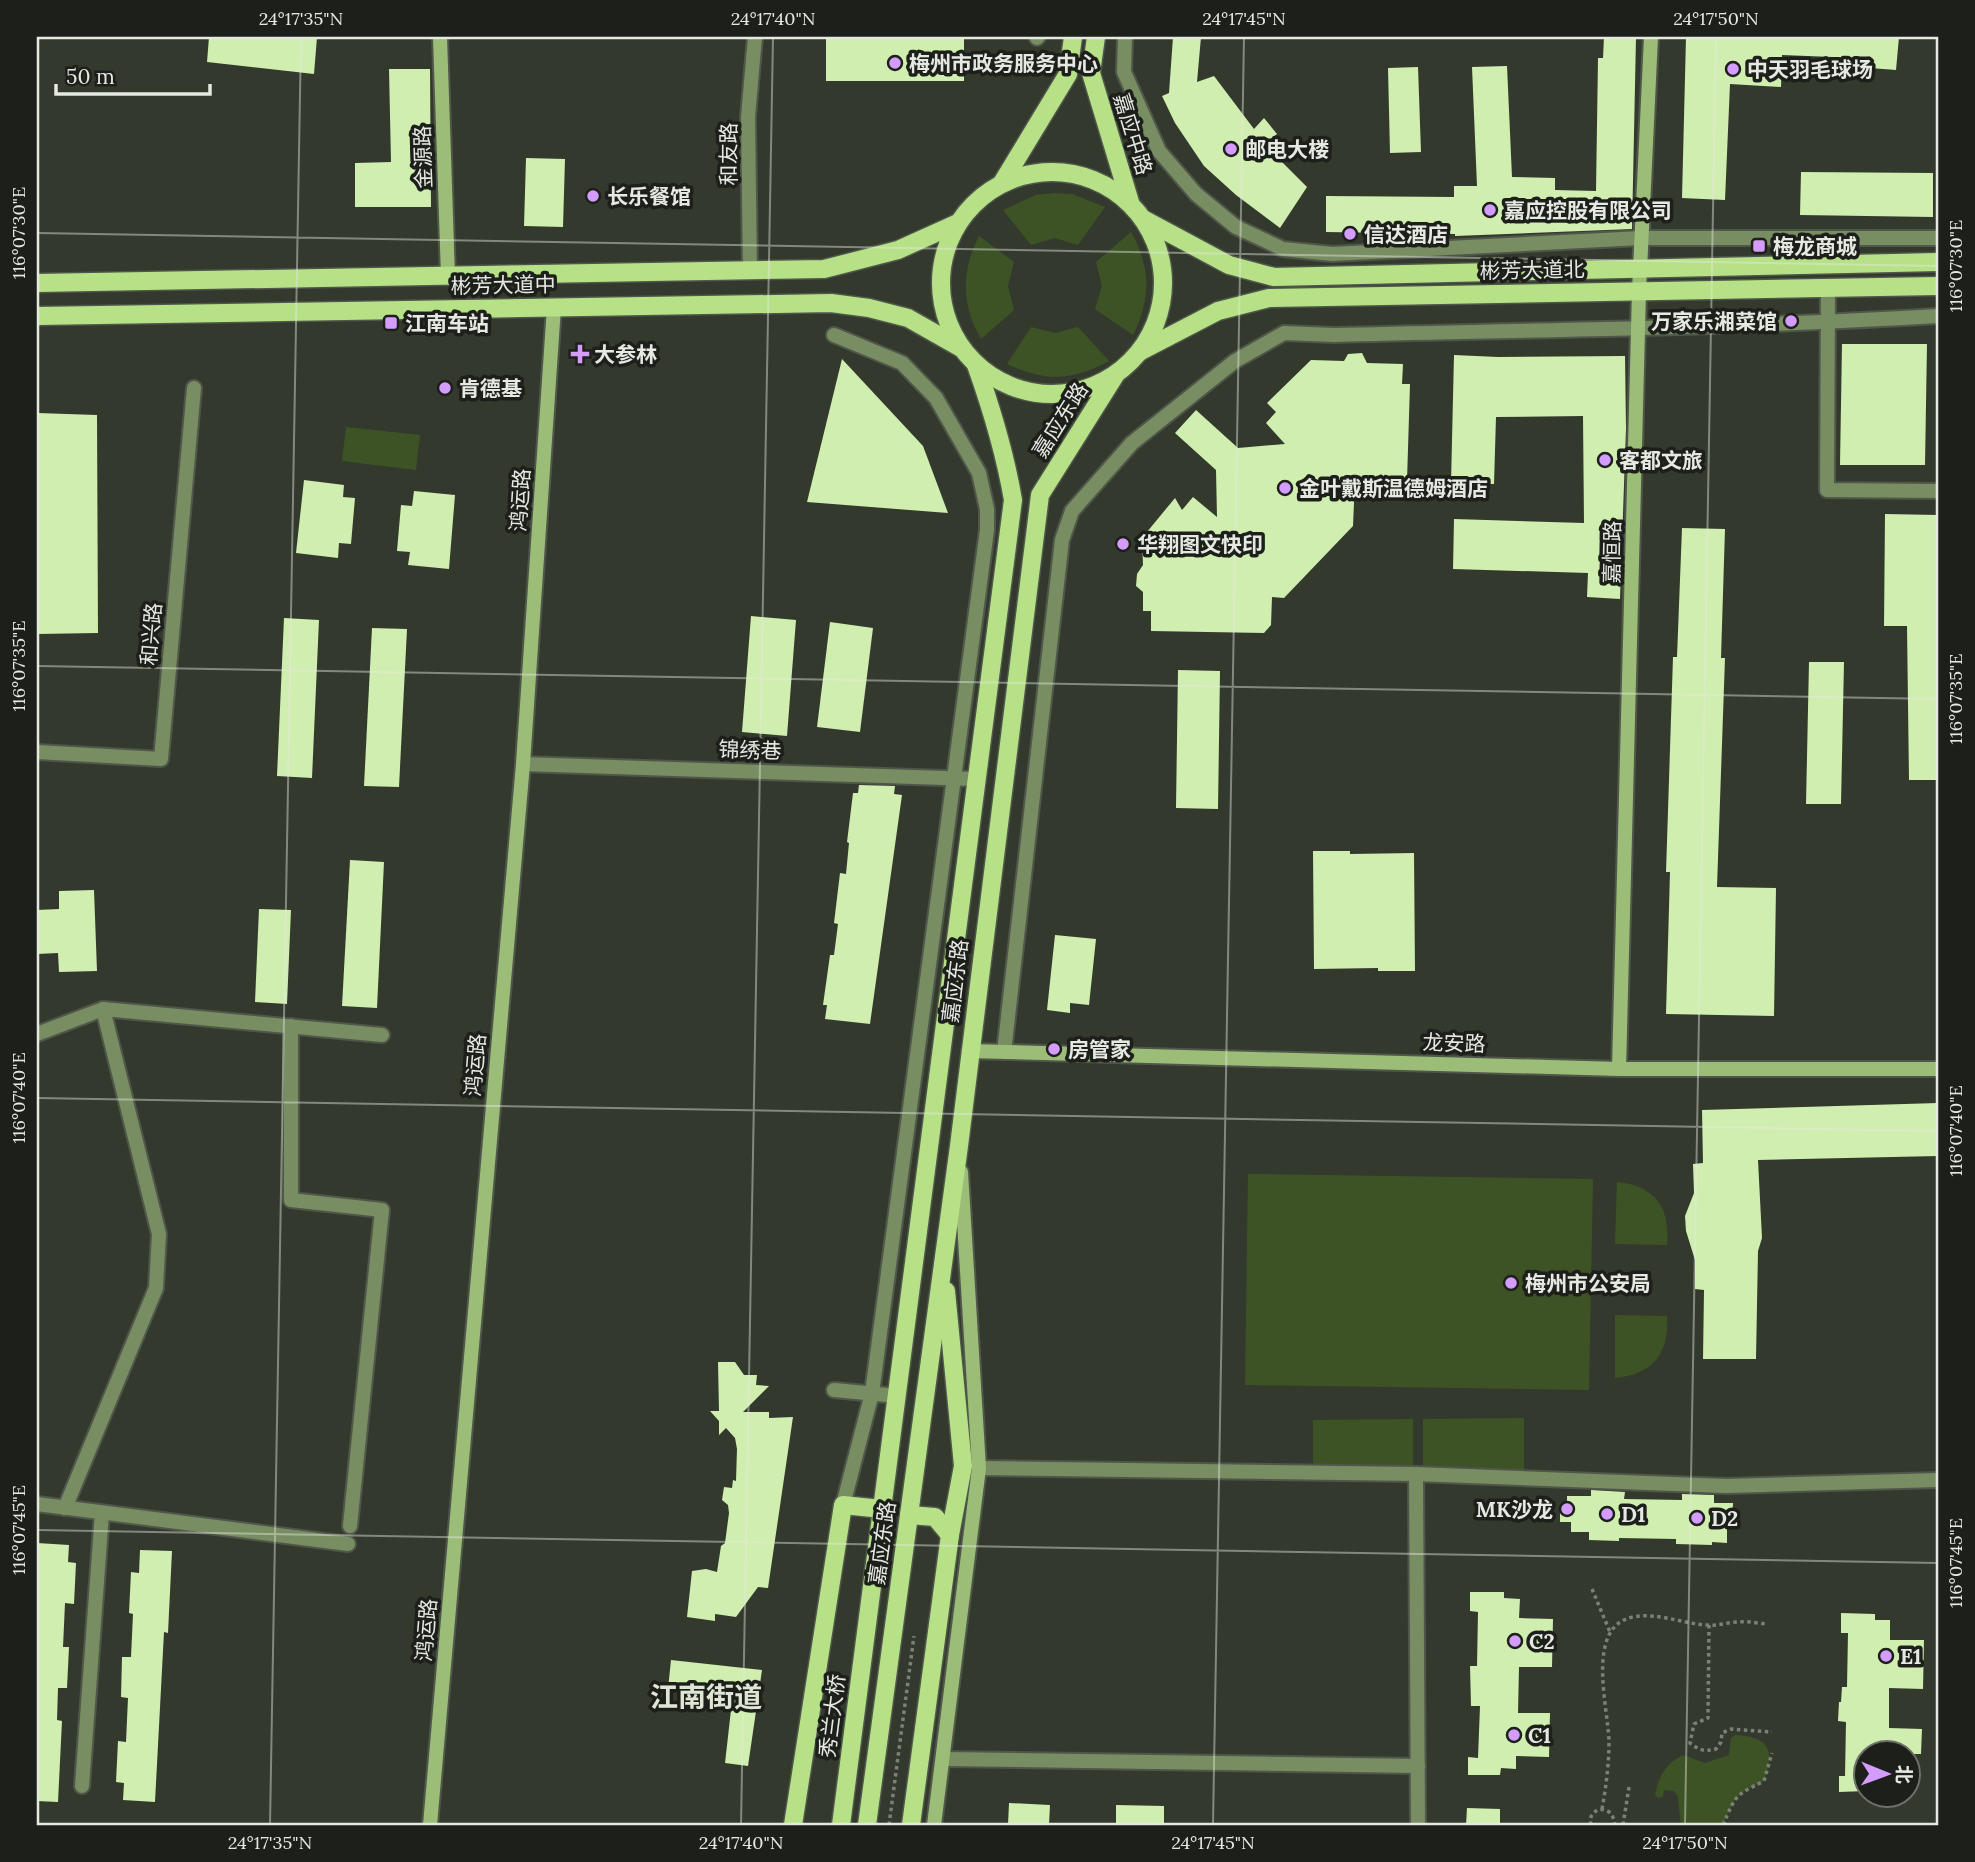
<svg xmlns="http://www.w3.org/2000/svg" width="1975" height="1862" viewBox="0 0 1975 1862" font-family="Lora,'Noto Sans SC',serif">
  <style>
    .green { fill: #3e5325 }
    .building { fill: #d0eeb0 }
    .lines { fill: none; stroke-linecap: round; stroke-linejoin: round }
    .street-casing { stroke: #4f564a; stroke-width: 18 }
    .secondary-casing { stroke: #4f564a; stroke-width: 18 }
    .primary-casing { stroke: #4f564a; stroke-width: 21 }
    .path { stroke: #7b8176; stroke-width: 3.5; stroke-dasharray: 3.5 3.5; stroke-linecap: butt }
    .street { stroke: #788d62; stroke-width: 14 }
    .secondary { stroke: #9bbd77; stroke-width: 14 }
    .primary { stroke: #b7e187; stroke-width: 18 }
    .ticks { fill: none; stroke: #e5e9e1; stroke-width: 2; stroke-opacity: 0.45 }
    .poi-dot { fill: #d39cfd; stroke: #1d201a; stroke-width: 2.5 }
    .labels { text-anchor: middle; dominant-baseline: central; stroke-width: 7; stroke-linejoin: round; paint-order: stroke }
    .poi-label { font-size: 21px; font-weight: bold; fill: #e5e9e1; stroke: #1d201a; text-anchor: start }
    .street-label { font-size: 21px; fill: #e5e9e1; stroke: #1d201a }
    .district-label { font-size: 28px; font-weight: bold; fill: #dee6d6; stroke: #1d201a }
    .neatline { fill: none; stroke: #e5e9e1; stroke-width: 2.5 }
    .ticks-label { font-size: 18px; text-anchor: middle; fill: #e5e9e1 }
  </style>
  <rect width="100%" height="100%" fill="#333a2d"/>
  <g class="green">
    <polygon points="1054,193 1072,194 1105,207 1078,245 1055,238 1031,245 1003,210 1036,195"/>
    <path d="M1131,232c20,35 20,67 2,103l-38,-26 7,-23 -6,-24z"/>
    <path d="M979,236l35,26 -6,24 6,24 -33,29c-20,-35 -20,-67 -2,-103z"/>
    <path d="M1031,327l24,6 23,-6 31,34c-37,20 -64,21 -102,3z"/>
    <polygon points="346,427 420,435 416,470 342,461"/>
    <polygon points="1248,1174 1593,1179 1589,1390 1245,1385"/>
    <path d="M1617,1182c39,4 53,26 50,63l-52,-1z"/>
    <path d="M1615,1315l52,1c2,37 -13,58 -52,62z"/>
    <polygon points="1524,1418 1524,1470 1423,1471 1423,1419"/>
    <polygon points="1413,1419 1413,1472 1313,1472 1313,1420"/>
    <path d="M1735,1735c35,2 40,15 29,46 -30,15 -28,14 -41,44h-42l-3,-28 -4,-6 -10,-1 -1,6 -4,2 -4,-2c3,-18 10,-32 28,-41l22,8 24,-8 2,-17z"/>
  </g>
  <g class="building">
    <polygon points="209,37 317,37 314,74 207,62"/>
    <rect x="826" y="37" width="138" height="44"/>
    <polygon points="1173,37 1201,37 1197,82 1214,76 1254,129 1264,118 1277,134 1264,144 1307,187 1280,228 1236,195 1204,166 1175,123 1162,96 1169,93"/>
    <polygon points="1604,37 1636,37 1632,229 1455,236 1455,234 1326,232 1326,196 1454,197 1454,186 1477,186 1472,67 1507,66 1512,177 1555,178 1555,190 1596,191 1598,58 1603,58"/>
    <polygon points="1686,37 1899,37 1896,70 1857,67 1858,58 1782,55 1781,87 1730,84 1725,200 1682,198"/>
    <polygon points="1418,67 1421,152 1390,153 1388,68"/>
    <polygon points="389,69 430,69 431,207 355,207 355,163 391,162"/>
    <polygon points="526,158 565,159 563,227 524,226"/>
    <polygon points="1801,172 1933,173 1933,217 1800,215"/>
    <polygon points="1842,344 1927,344 1925,465 1840,465"/>
    <polygon points="1362,353 1367,363 1403,364 1402,384 1410,384 1407,481 1355,480 1353,526 1284,598 1272,597 1271,625 1264,633 1151,631 1151,611 1143,611 1143,592 1136,586 1137,574 1143,565 1142,538 1175,498 1182,510 1193,497 1217,517 1216,470 1175,433 1196,410 1238,448 1285,444 1266,423 1276,412 1267,403 1311,360 1344,361 1348,354"/>
    <polygon points="1454,355 1498,357 1625,356 1626,428 1620,599 1587,597 1588,573 1453,569 1454,519 1584,523 1583,416 1496,417 1494,484 1451,483"/>
    <polygon points="842,359 923,446 948,513 807,502"/>
    <polygon points="37,413 97,415 98,633 37,634"/>
    <polygon points="304,480 344,485 343,497 355,498 351,544 339,543 338,558 296,553"/>
    <polygon points="414,491 455,495 449,569 408,565 410,552 397,551 401,505 412,506"/>
    <polygon points="1885,514 1938,515 1938,780 1909,780 1907,626 1884,626"/>
    <polygon points="1682,528 1725,529 1721,658 1725,658 1717,887 1776,888 1774,1016 1666,1014 1670,872 1666,872 1673,657 1677,657"/>
    <polygon points="751,616 796,620 787,736 742,732"/>
    <polygon points="284,618 319,620 312,778 277,776"/>
    <polygon points="830,622 873,628 860,732 817,727"/>
    <polygon points="372,628 407,629 399,787 364,786"/>
    <polygon points="1809,662 1844,662 1841,804 1806,804"/>
    <polygon points="1178,670 1220,671 1218,809 1176,808"/>
    <polygon points="859,785 895,786 894,794 902,795 870,1024 825,1019 827,1005 823,1005 830,955 834,955 838,924 834,923 840,873 846,874 849,843 847,842 853,793 858,793"/>
    <polygon points="1313,851 1350,851 1350,854 1414,853 1415,971 1378,971 1378,968 1314,969"/>
    <polygon points="350,860 384,862 377,1008 342,1006"/>
    <polygon points="94,890 97,971 59,972 58,953 37,954 37,910 59,909 59,891"/>
    <polygon points="259,909 291,910 287,1004 255,1002"/>
    <polygon points="1055,935 1096,939 1089,1005 1070,1003 1070,1013 1047,1010"/>
    <polygon points="1938,1103 1938,1156 1758,1160 1762,1238 1758,1251 1756,1359 1703,1359 1704,1290 1695,1289 1695,1260 1686,1231 1685,1216 1694,1193 1693,1164 1703,1163 1702,1110"/>
    <polygon points="718,1362 735,1362 744,1375 757,1375 756,1385 769,1386 743,1412 769,1412 769,1418 793,1417 768,1588 758,1587 736,1617 715,1614 715,1621 687,1617 692,1571 706,1569 717,1572 721,1546 725,1543 729,1513 728,1505 722,1500 724,1487 732,1488 733,1480 736,1481 737,1449 735,1438 726,1428 719,1435 719,1421 710,1411 719,1411"/>
    <polygon points="1591,1490 1625,1492 1624,1499 1682,1500 1682,1494 1714,1495 1714,1503 1733,1503 1732,1525 1727,1525 1727,1543 1712,1542 1712,1545 1676,1544 1676,1539 1619,1538 1619,1541 1589,1540 1589,1532 1571,1532 1571,1522 1560,1522 1560,1506 1567,1506 1567,1496 1591,1496"/>
    <polygon points="37,1543 69,1545 68,1562 76,1563 74,1604 65,1603 63,1647 69,1647 67,1688 58,1688 57,1720 62,1721 58,1802 37,1801"/>
    <polygon points="140,1550 172,1551 168,1633 164,1632 155,1802 123,1800 124,1783 116,1782 118,1741 126,1742 128,1698 121,1697 122,1657 131,1657 133,1614 129,1613 131,1572 139,1573"/>
    <polygon points="1470,1592 1504,1592 1504,1598 1520,1599 1519,1618 1553,1619 1552,1667 1519,1667 1518,1713 1550,1713 1549,1757 1516,1756 1516,1769 1501,1768 1500,1775 1468,1775 1468,1757 1478,1758 1480,1706 1471,1706 1470,1666 1477,1666 1478,1612 1470,1611"/>
    <polygon points="1841,1613 1875,1614 1875,1620 1890,1620 1890,1640 1924,1640 1923,1689 1889,1688 1889,1728 1922,1729 1921,1754 1866,1754 1866,1791 1839,1792 1839,1776 1845,1776 1846,1722 1838,1721 1839,1702 1841,1702 1842,1687 1847,1687 1848,1633 1841,1633"/>
    <polygon points="671,1660 762,1670 748,1766 725,1763 731,1710 720,1702 715,1693 668,1689"/>
    <polygon points="1009,1803 1050,1805 1049,1825 1008,1825"/>
    <polygon points="1116,1805 1164,1806 1164,1825 1116,1825"/>
    <polygon points="1467,1808 1500,1809 1500,1825 1466,1825"/>
  </g>
  <g class="lines">
    <defs>
      <g id="street">
        <polyline points="1125,37 1124,72 1159,151 1196,194 1236,227 1283,249 1332,254 1641,238 1938,238"/>
        <polyline points="1037,38 1038,37"/>
        <polyline points="750,271 748,117 755,37"/>
        <polyline points="1828,288 1827,490 1938,491"/>
        <polyline points="834,335 902,363 936,398 979,473 987,509 987,530 872,1393 843,1505"/>
        <polyline points="37,752 161,759 194,388"/>
        <polyline points="523,764 975,779"/>
        <polyline points="291,1026 291,1200 382,1210 350,1526"/>
        <polyline points="37,1034 103,1009 382,1035"/>
        <path d="M1004,1052l58,-512 10,-29 60,-68 103,-82 49,-28 50,2c202,-5 403,-7 604,-19"/>
        <polyline points="834,1390 898,1396"/>
        <polyline points="979,1468 1416,1474 1726,1486 1938,1480"/>
        <polyline points="1416,1474 1418,1825"/>
        <polyline points="37,1504 348,1544"/>
        <polyline points="65,1508 156,1288 159,1234 103,1009"/>
        <polyline points="944,1759 1418,1766"/>
        <polyline points="82,1786 102,1513"/>
      </g>
      <g id="secondary">
        <polyline points="440,37 448,276"/>
        <polyline points="969,1051 1619,1069 1938,1069"/>
        <polyline points="1619,1069 1639,291 1651,37"/>
        <polyline points="430,1825 523,764 554,307"/>
        <polyline points="934,1825 979,1468 961,1172"/>
      </g>
      <g id="primary">
        <polyline points="1096,37 1091,73 1130,202"/>
        <circle cx="1052" cy="283" r="111"/>
        <polyline points="1002,183 1068,74 1073,37"/>
        <polyline points="1143,219 1229,265 1274,277 1938,262"/>
        <polyline points="37,283 824,269 898,250 958,223"/>
        <polyline points="37,316 831,303 869,308 908,318 961,348"/>
        <polyline points="1139,352 1218,311 1269,298 1938,286"/>
        <polyline points="909,1515 935,1517 950,1535"/>
        <polyline points="793,1825 843,1505 882,1509"/>
        <path d="M841,1825l172,-1325c-8,-47 -21,-90 -37,-135"/>
        <polyline points="867,1825 959,1146 1040,495 1116,374"/>
        <polyline points="911,1825 950,1535 963,1466 946,1291"/>
      </g>
    </defs>
    <use href="#street" class="street-casing"/>
    <use href="#secondary" class="secondary-casing"/>
    <use href="#primary" class="primary-casing"/>
    <g class="path">
      <polyline points="1592,1589 1610,1632"/>
      <path d="M1709,1625l-1,93 -14,6 -4,19c9,7 14,9 26,6l5,-7 1,-9 9,-4 41,3"/>
      <path d="M1602,1809c4,-22 7,-45 7,-68 -1,-34 -24,-115 24,-124 25,-5 50,7 74,8 11,1 22,-3 32,-3 9,-1 18,1 27,2"/>
      <polyline points="889,1825 914,1636"/>
      <path d="M1591,1825c-2,-8 1,-12 8,-16 12,1 14,6 16,16"/>
      <polyline points="1623,1825 1629,1787"/>
      <path d="M1723,1825c13,-30 11,-29 41,-44l8,-28"/>
    </g>
    <use href="#street" class="street"/>
    <use href="#secondary" class="secondary"/>
    <use href="#primary" class="primary"/>
  </g>
  <path class="ticks" d="M37,233l1901,33M37,666l1901,33M37,1098l1901,33M37,1530l1901,33M270,1825l31,-1788M741,1825l32,-1788M1213,1825l31,-1788M1685,1825l31,-1788"/>
  <g class="poi-dot">
    <circle cx="895" cy="63" r="7"/>
    <circle cx="1733" cy="69" r="7"/>
    <circle cx="1231" cy="149" r="7"/>
    <circle cx="593" cy="196" r="7"/>
    <circle cx="1490" cy="210" r="7"/>
    <circle cx="1350" cy="234" r="7"/>
    <rect x="1752" y="239" width="14" height="14" rx="3.5"/>
    <circle cx="1791" cy="321" r="7"/>
    <rect x="384" y="316" width="14" height="14" rx="3.5"/>
    <path d="M576.5 343.5h7v7h7v7h-7v7h-7v-7h-7v-7h7z"/>
    <circle cx="445" cy="388" r="7"/>
    <circle cx="1605" cy="460" r="7"/>
    <circle cx="1285" cy="488" r="7"/>
    <circle cx="1123" cy="544" r="7"/>
    <circle cx="1054" cy="1049" r="7"/>
    <circle cx="1511" cy="1283" r="7"/>
    <circle cx="1567" cy="1509" r="7"/>
    <circle cx="1607" cy="1514" r="7"/>
    <circle cx="1697" cy="1518" r="7"/>
    <circle cx="1515" cy="1641" r="7"/>
    <circle cx="1886" cy="1656" r="7"/>
    <circle cx="1514" cy="1735" r="7"/>
  </g>
  <g class="labels">
    <g class="poi-label">
      <text x="909" y="63">梅州市政务服务中心</text>
      <text x="1747" y="69">中天羽毛球场</text>
      <text x="1245" y="149">邮电大楼</text>
      <text x="607" y="196">长乐餐馆</text>
      <text x="1504" y="210">嘉应控股有限公司</text>
      <text x="1364" y="234">信达酒店</text>
      <text x="1773" y="246">梅龙商城</text>
      <text x="1777" y="321" text-anchor="end">万家乐湘菜馆</text>
      <text x="405" y="323">江南车站</text>
      <text x="594" y="354">大参林</text>
      <text x="459" y="388">肯德基</text>
      <text x="1619" y="460">客都文旅</text>
      <text x="1299" y="488">金叶戴斯温德姆酒店</text>
      <text x="1137" y="544">华翔图文快印</text>
      <text x="1068" y="1049">房管家</text>
      <text x="1525" y="1283">梅州市公安局</text>
      <text x="1553" y="1509" text-anchor="end">MK沙龙</text>
      <text x="1621" y="1514">D1</text>
      <text x="1711" y="1518">D2</text>
      <text x="1529" y="1641">C2</text>
      <text x="1900" y="1656">E1</text>
      <text x="1528" y="1735">C1</text>
    </g>
    <g class="street-label">
      <text transform="translate(1133 134) rotate(73)">嘉应中路</text>
      <text transform="translate(728 154) rotate(-90)">和友路</text>
      <text transform="translate(423 157) rotate(-92)">金源路</text>
      <text transform="translate(1532 270) rotate(-1)">彬芳大道北</text>
      <text transform="translate(503 285) rotate(-1)">彬芳大道中</text>
      <text transform="translate(1060 420) rotate(-58)">嘉应东路</text>
      <text transform="translate(520 500) rotate(-86)">鸿运路</text>
      <text transform="translate(1612 552) rotate(-89)">嘉恒路</text>
      <text transform="translate(151 634) rotate(-85)">和兴路</text>
      <text transform="translate(750 750) rotate(2)">锦绣巷</text>
      <text transform="translate(955 981) rotate(-83)">嘉应东路</text>
      <text transform="translate(1454 1043) rotate(2)">龙安路</text>
      <text transform="translate(475 1065) rotate(-85)">鸿运路</text>
      <text transform="translate(882 1543) rotate(-82)">嘉应东路</text>
      <text transform="translate(426 1630) rotate(-85)">鸿运路</text>
      <text transform="translate(832 1716) rotate(-83)">秀兰大桥</text>
    </g>
    <g class="district-label">
      <text x="706" y="1697">江南街道</text>
    </g>
  </g>
  <rect width="1975" height="1862" fill="none" stroke="#1d201a" stroke-width="77"/>
  <g transform="translate(1887 1774) rotate(91)"><circle r="33" fill="#1d201a" stroke="#6d706a" stroke-width="2"/>
  <path d="M0-5L12 26L0 18L-12 26Z" fill="#d39cfd"/>
  <text y="-10" font-size="19" font-weight="bold" text-anchor="middle" fill="#e5e9e1">北</text>
  </g>
  <path d="M56 84v10h154v-10" fill="none" stroke="#e5e9e1" stroke-width="3.5"/>
  <text x="66" y="84" font-size="21" fill="#e5e9e1" stroke="#1d201a" stroke-width="5" paint-order="stroke">50 m</text>
  <rect x="38" y="38" width="1899" height="1786" class="neatline"/>
  <g class="ticks-label">
    <text x="301" y="25">24°17'35"N</text>
    <text x="773" y="25">24°17'40"N</text>
    <text x="1244" y="25">24°17'45"N</text>
    <text x="1716" y="25">24°17'50"N</text>
    <text transform="translate(19 233) rotate(-90)" y="6">116°07'30"E</text>
    <text transform="translate(1956 266) rotate(-90)" y="6">116°07'30"E</text>
    <text transform="translate(19 666) rotate(-90)" y="6">116°07'35"E</text>
    <text transform="translate(1956 699) rotate(-90)" y="6">116°07'35"E</text>
    <text transform="translate(19 1098) rotate(-90)" y="6">116°07'40"E</text>
    <text transform="translate(1956 1131) rotate(-90)" y="6">116°07'40"E</text>
    <text transform="translate(19 1530) rotate(-90)" y="6">116°07'45"E</text>
    <text transform="translate(1956 1563) rotate(-90)" y="6">116°07'45"E</text>
    <text x="270" y="1849">24°17'35"N</text>
    <text x="741" y="1849">24°17'40"N</text>
    <text x="1213" y="1849">24°17'45"N</text>
    <text x="1685" y="1849">24°17'50"N</text>
  </g>
</svg>
